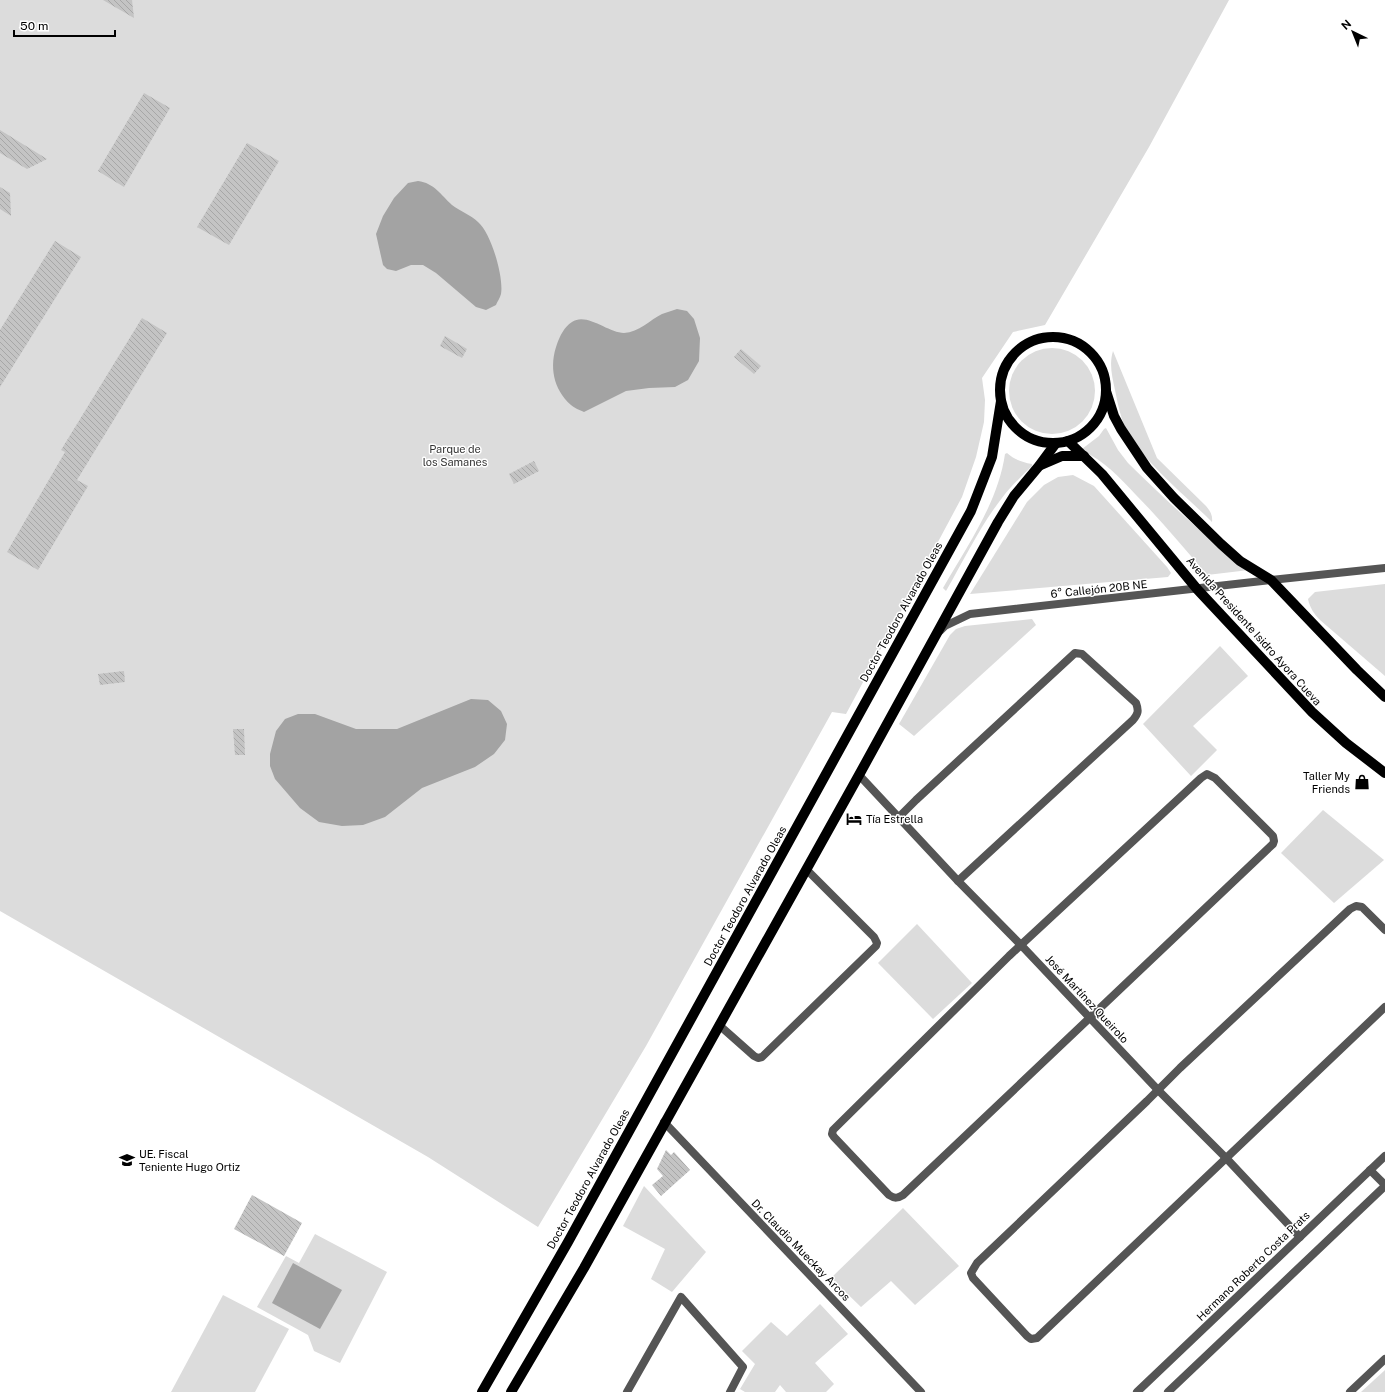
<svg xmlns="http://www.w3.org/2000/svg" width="1385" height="1392" viewBox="0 0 1385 1392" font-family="'Public Sans',sans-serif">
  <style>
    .green { fill: #dcdcdc }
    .water { fill: #a3a3a3 }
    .building { fill: url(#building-back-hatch) }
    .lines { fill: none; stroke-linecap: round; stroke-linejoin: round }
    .minor { stroke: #555; stroke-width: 8 }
    .tertiary { stroke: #555; stroke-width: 8 }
    .primary { stroke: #000; stroke-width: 10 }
    .labels { text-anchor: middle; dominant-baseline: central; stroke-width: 3; stroke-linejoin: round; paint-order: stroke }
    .park-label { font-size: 11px; fill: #333; stroke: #fff }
    .street-label { font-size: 11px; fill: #000; stroke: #fff }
    .poi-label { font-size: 11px; fill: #000; stroke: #fff; text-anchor: start }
  </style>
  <defs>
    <pattern id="building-back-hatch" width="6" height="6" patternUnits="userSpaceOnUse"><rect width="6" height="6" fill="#c4c4c4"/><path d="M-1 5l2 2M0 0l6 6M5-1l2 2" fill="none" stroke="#a7a7a7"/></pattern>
  </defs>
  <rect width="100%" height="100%" fill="#fff"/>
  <g class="green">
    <polygon points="0,0 1229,0 1149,147 1045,325 1013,332 982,378 985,400 984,422 976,457 962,497 846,714 832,712 646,1046 538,1227 428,1157 0,911"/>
    <circle cx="1052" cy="391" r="43"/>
    <path d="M1113,351l44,107 49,48c4,5 7,9 6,16 -26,-26 -65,-57 -84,-89 -7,-13 -10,-28 -13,-43 -3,-14 -6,-26 -2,-39z"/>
    <path d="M1106,428l12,22 10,13c39,38 78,75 121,107l-42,5c-23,-27 -46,-55 -71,-80 -16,-17 -32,-35 -54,-44v-2l17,-13 5,-7z"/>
    <path d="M1007,453c8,7 15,9 25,11v2c-10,10 -21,20 -30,32 -22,28 -38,62 -56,93l-3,-3c24,-42 55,-85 62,-134z"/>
    <polygon points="1073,475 1094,486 1167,567 1171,573 1168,577 970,594 1027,502 1044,485 1058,477"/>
    <path d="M1385,584v92l-65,-56c-6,-6 -10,-12 -12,-21l7,-7z"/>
    <polygon points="1032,619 1036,625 914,736 899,724 950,635 956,629 965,626"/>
    <polygon points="1220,646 1248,676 1193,726 1217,750 1191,776 1143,724"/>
    <polygon points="1323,810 1384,860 1334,903 1281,853"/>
    <polygon points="917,924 972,983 933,1019 878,963"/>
    <polygon points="644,1186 706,1252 672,1292 651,1279 665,1249 623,1226"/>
    <polygon points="903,1208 959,1266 915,1305 891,1281 861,1307 831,1278"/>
    <polygon points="315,1234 387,1272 340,1363 314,1351 308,1335 257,1307 286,1256 299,1263"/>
    <polygon points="223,1295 289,1329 255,1392 171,1392"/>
    <polygon points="820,1304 848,1334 815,1363 834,1384 826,1392 786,1392 780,1385 775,1392 745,1392 740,1389 755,1364 742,1351 771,1322 787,1336"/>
    <polygon points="1385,1370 1385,1392 1361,1392"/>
  </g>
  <g class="water">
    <path d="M418,181c16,2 23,14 34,24 8,6 19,10 26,17 13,11 26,55 23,72 -1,4 -4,8 -5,11l-10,5 -10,-3 -40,-34 -13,-8h-12l-15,6 -9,-2 -4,-4 -7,-31 7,-18 11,-18 14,-15z"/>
    <path d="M677,309l10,2 7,8 6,19 -1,23 -11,19 -13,7 -26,1 -23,3 -42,21c-4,-2 -10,-4 -13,-7 -18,-16 -22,-39 -14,-61 3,-8 7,-17 15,-22 15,-10 36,11 52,11 15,-1 26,-13 38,-19 5,-2 10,-3 15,-5z"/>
    <polygon points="471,699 488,700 501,711 507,724 505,740 494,754 475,767 422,788 385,817 363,825 342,826 319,822 300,808 275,779 270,766 270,754 276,731 285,719 298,714 315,714 356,729 397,729"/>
    <polygon points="293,1263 342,1290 320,1329 272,1303"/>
  </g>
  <g class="building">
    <polygon points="103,0 132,0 134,18"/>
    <polygon points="144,93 170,108 124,187 98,171"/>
    <polygon points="0,130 47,159 27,169 0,153"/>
    <polygon points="247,143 279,161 229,245 197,227"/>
    <polygon points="0,187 10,193 11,216 0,209"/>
    <polygon points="55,241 81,257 0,387 0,330"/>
    <polygon points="142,318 167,333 77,480 88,486 38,570 7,552 65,452 61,450"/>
    <polygon points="445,336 467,349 462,358 440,346"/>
    <polygon points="741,349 761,366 754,374 734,357"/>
    <polygon points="534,461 539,471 514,484 509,474"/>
    <polygon points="124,671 125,682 100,685 98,674"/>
    <polygon points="233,729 244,729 245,755 235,755"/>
    <polygon points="666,1150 671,1155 674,1152 690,1170 661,1196 652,1185 663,1176 657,1169"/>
    <polygon points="252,1195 302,1223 284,1256 234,1229"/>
  </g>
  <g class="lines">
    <g class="minor">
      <polyline points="940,631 945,626 970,614 1271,580"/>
      <path d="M1207,774l8,4 58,58 1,5 -1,3 -370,351c-5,3 -8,4 -14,0l-55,-58 -2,-3 1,-4 176,-174 192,-178z"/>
      <polyline points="859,775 958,881 1021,945 1158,1090 1227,1159 1300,1237"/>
      <path d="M899,817l17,-17 159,-147 7,1 54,49c3,8 2,11 -3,17l-175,161"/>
      <polyline points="1385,930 1362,907 1356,906 1350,909 1180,1068 1147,1101 977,1263 971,1273 973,1278 1027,1336 1031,1339 1037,1338 1385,1007"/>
      <polyline points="719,1025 754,1056 758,1058 762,1057 876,946 877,943 874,937 806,869"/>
      <polyline points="664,1122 921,1392"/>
      <polyline points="627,1392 681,1297 743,1367 730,1392"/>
      <polyline points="1350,1392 1385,1359"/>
    </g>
    <g class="tertiary">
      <polyline points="1271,580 1385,568"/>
      <polyline points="1370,1170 1385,1185"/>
      <polyline points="1137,1392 1385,1156"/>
      <polyline points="1168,1392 1385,1186"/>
    </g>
    <g class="primary">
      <circle cx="1053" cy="390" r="53"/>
      <polyline points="1106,391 1114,416 1121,429 1147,468 1174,498 1221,544 1240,561 1271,580 1357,670 1385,697"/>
      <polyline points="1068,441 1102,474 1197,589 1312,712 1346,743 1385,773"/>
      <polyline points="1041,465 1062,456 1084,456"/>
      <polyline points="482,1392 568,1242 971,511 992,457 1001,401"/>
      <polyline points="511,1392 584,1268 859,775 998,522 1014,496 1039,466 1056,443"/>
    </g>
  </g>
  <defs>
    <symbol id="shop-bare" viewBox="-9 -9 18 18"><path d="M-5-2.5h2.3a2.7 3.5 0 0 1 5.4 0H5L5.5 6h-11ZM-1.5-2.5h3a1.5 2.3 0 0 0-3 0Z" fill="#000" stroke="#fff" stroke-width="2.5" paint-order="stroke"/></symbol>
    <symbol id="hotel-bare" viewBox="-9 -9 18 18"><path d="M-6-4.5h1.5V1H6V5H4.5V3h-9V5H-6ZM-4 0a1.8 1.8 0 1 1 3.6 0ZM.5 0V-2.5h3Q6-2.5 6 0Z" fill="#000" stroke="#fff" stroke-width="2.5" paint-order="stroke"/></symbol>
    <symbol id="school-bare" viewBox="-9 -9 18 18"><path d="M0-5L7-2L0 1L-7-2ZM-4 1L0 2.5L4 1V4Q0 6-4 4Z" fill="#000" stroke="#fff" stroke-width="2.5" paint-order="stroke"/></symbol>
  </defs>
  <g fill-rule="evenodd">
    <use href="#shop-bare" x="1351" y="771" width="22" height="22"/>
    <use href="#hotel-bare" x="843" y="808" width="22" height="22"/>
    <use href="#school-bare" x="116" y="1149" width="22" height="22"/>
  </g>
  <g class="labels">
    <g class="park-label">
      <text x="455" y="449">Parque de<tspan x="455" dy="13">los Samanes</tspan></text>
    </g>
    <g class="street-label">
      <text transform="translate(1099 589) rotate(-6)">6° Callejón 20B NE</text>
      <text transform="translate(901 612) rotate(-61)">Doctor Teodoro Alvarado Oleas</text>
      <text transform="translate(1254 631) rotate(48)">Avenida Presidente Isidro Ayora Cueva</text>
      <text transform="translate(745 896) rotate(-61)">Doctor Teodoro Alvarado Oleas</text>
      <text transform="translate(1087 999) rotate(47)">José Martínez Queirolo</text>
      <text transform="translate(588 1179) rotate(-61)">Doctor Teodoro Alvarado Oleas</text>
      <text transform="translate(801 1250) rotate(46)">Dr. Claudio Mueckay Arcos</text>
      <text transform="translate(1253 1266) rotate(-44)">Hermano Roberto Costa Prats</text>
    </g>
    <g class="poi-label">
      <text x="1350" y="776" text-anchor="end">Taller My<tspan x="1350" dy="13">Friends</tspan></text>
      <text x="866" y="819">Tía Estrella</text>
      <text x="139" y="1154">UE. Fiscal<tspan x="139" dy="13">Teniente Hugo Ortiz</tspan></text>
    </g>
  </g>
  <g transform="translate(1353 32) rotate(317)" stroke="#ffffff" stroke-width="3" paint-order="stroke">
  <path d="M0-3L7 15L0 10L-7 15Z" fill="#000000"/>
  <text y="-6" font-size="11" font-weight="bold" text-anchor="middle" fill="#000000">N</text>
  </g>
  <path d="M14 30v6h101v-6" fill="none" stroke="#000000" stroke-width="2"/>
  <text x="20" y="30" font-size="12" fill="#000000" stroke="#ffffff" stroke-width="3" paint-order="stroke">50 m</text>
</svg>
